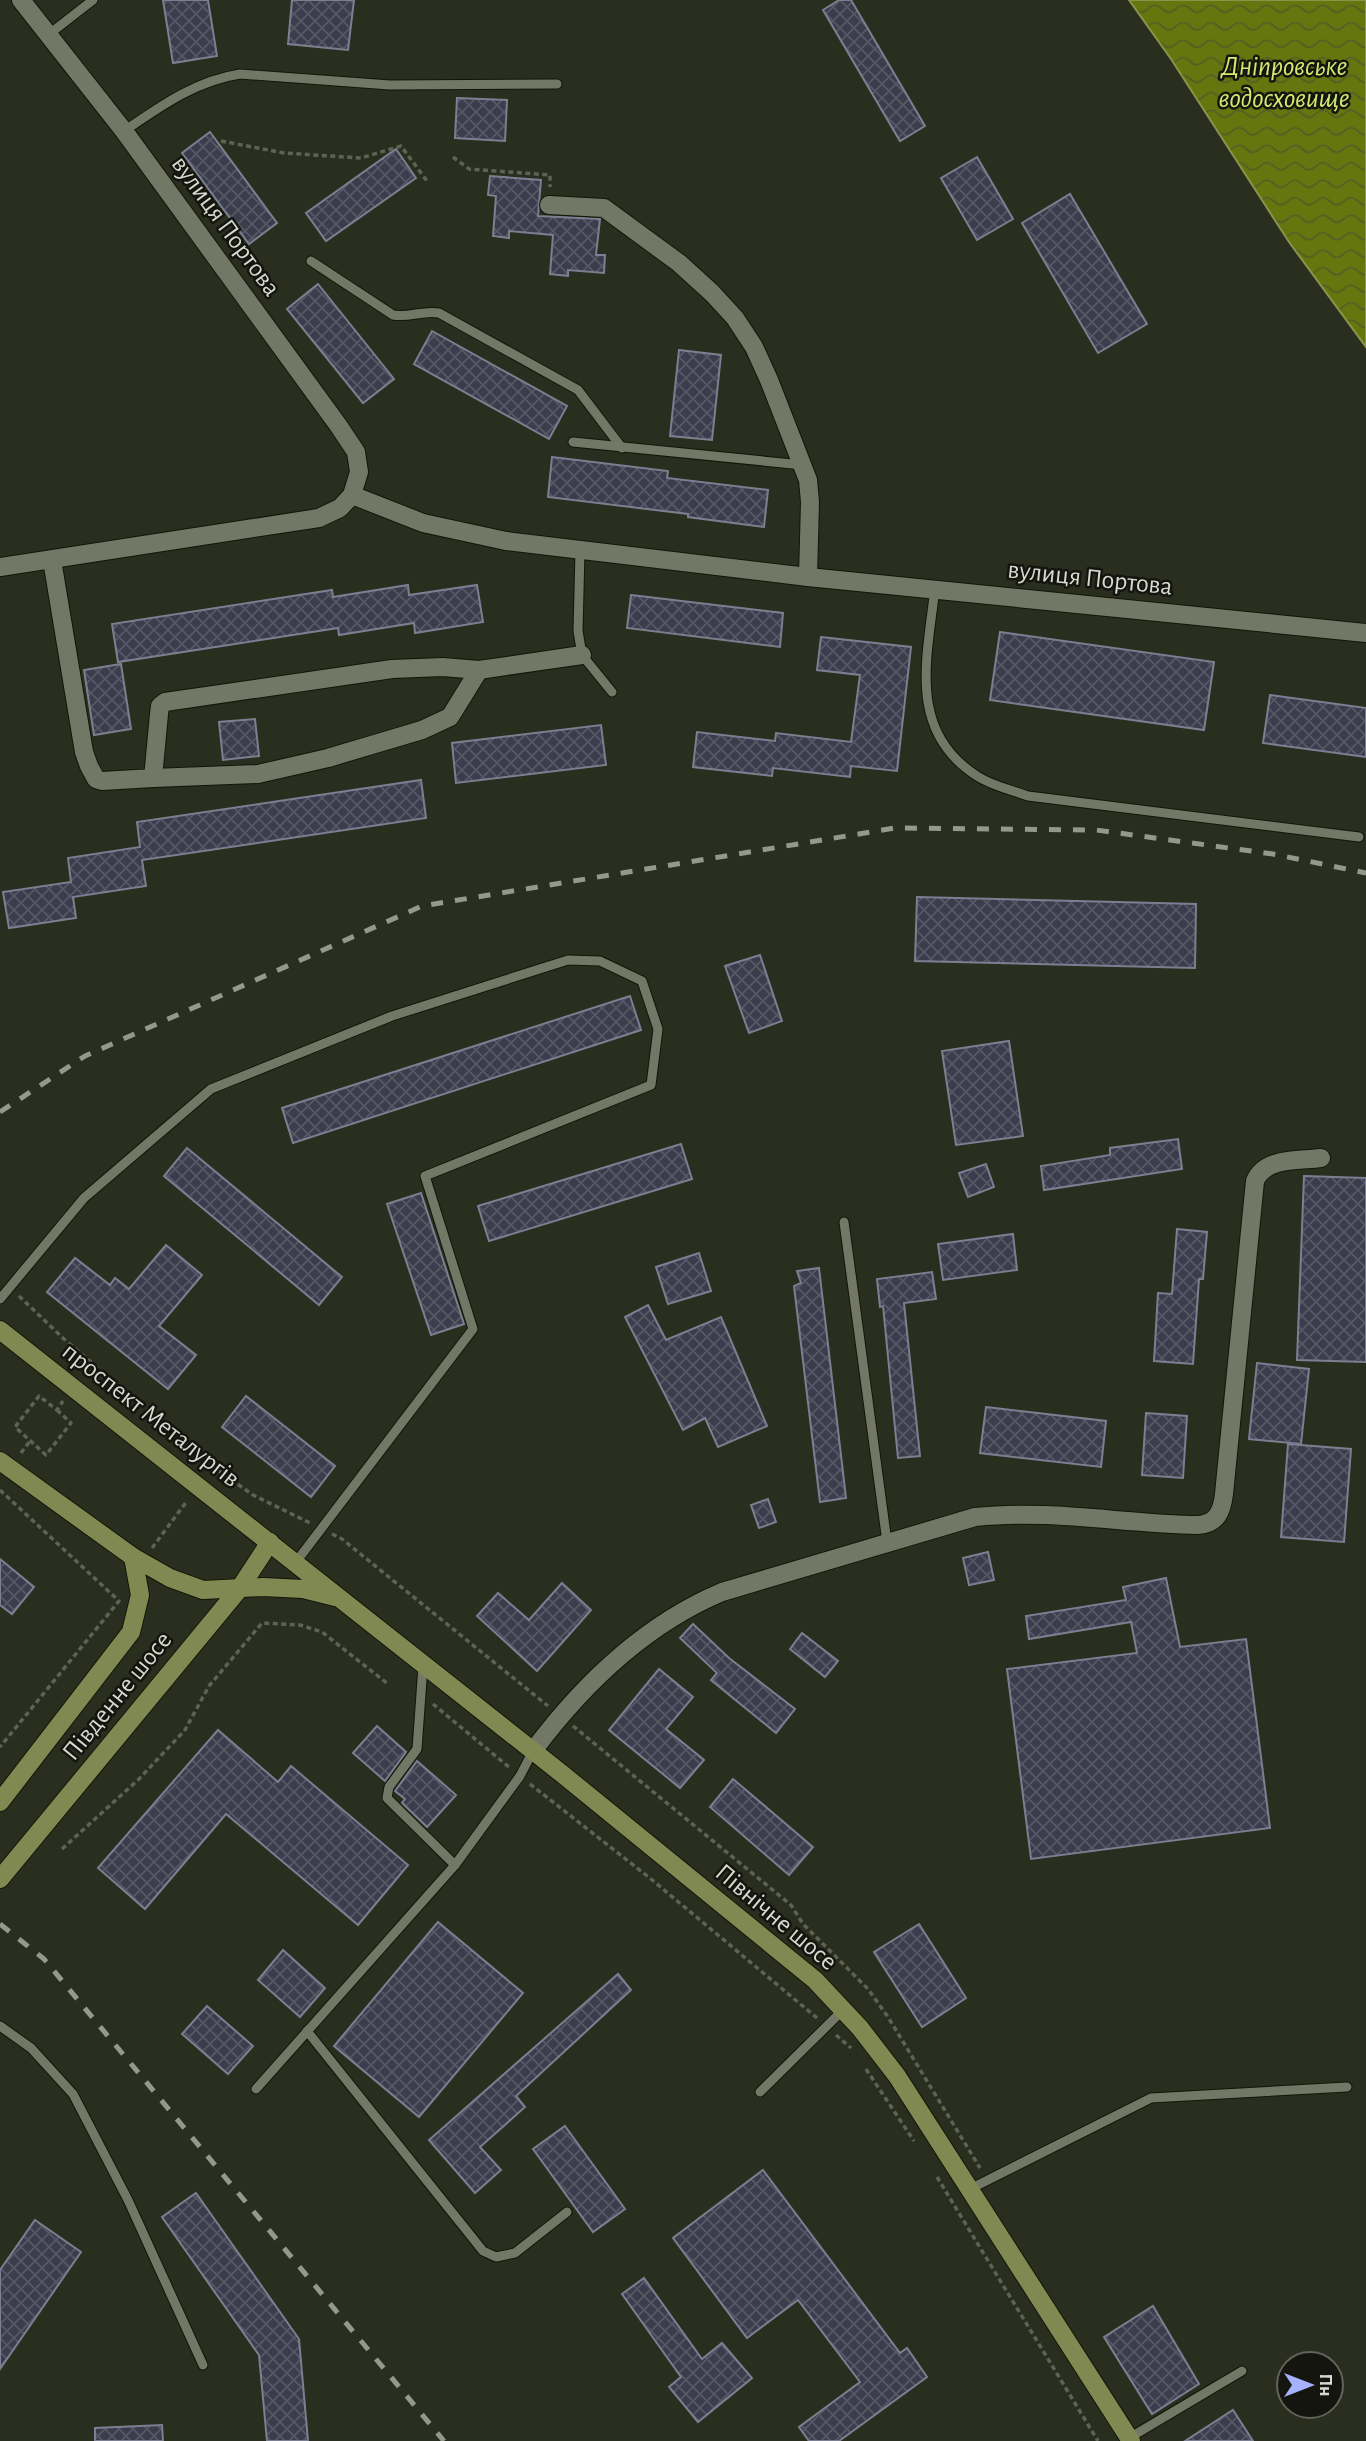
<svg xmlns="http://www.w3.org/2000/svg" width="1366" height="2441" viewBox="0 0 1366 2441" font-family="'Alegreya Sans',sans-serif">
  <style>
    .water { fill: url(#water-waves); stroke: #889449; stroke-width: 2 }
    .building { fill: url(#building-cross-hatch); stroke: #7b7f91; stroke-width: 2 }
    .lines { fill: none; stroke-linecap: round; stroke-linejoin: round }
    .service-casing { stroke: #131608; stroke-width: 11 }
    .minor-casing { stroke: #131608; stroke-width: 20 }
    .secondary-casing { stroke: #131608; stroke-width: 20 }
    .path { stroke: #5f6355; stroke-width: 3.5; stroke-dasharray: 5 3.5; stroke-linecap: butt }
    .service { stroke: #737866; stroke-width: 9 }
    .minor { stroke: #737866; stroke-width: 18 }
    .secondary { stroke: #7f8951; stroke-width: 18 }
    .rail { stroke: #95988c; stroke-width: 5; stroke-dasharray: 12 12; stroke-linecap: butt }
    .labels { text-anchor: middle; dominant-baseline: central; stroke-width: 5; stroke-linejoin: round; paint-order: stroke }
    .street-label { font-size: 26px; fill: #d6d9cf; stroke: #14150e }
    .water-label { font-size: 28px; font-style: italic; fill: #d1e96f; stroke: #14150e }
  </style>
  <defs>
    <pattern id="water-waves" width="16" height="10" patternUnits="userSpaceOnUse" patternTransform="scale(1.75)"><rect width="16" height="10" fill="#66760f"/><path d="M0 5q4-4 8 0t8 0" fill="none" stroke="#555e24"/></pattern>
    <pattern id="building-cross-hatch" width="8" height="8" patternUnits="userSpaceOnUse" patternTransform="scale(1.75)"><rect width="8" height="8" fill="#3b3d4d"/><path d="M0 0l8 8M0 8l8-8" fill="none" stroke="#575866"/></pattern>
  </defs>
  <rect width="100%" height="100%" fill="#2a2e1e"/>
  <polygon class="water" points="1129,0 1366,0 1366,347 1289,242 1171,59"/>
  <g class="building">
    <polygon points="163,0 208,0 217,56 173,63"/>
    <polygon points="292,0 354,0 348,50 288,44"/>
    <polygon points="839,0 851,0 925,126 900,141 823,10"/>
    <polygon points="457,98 507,100 505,141 455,138"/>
    <polygon points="210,132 277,223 249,244 182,153"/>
    <polygon points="396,149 416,178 326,241 306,213"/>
    <polygon points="977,157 1013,219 977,240 941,178"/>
    <polygon points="490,176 541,180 538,216 600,219 596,255 605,255 604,273 568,270 568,276 550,274 553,235 509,231 509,238 493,236 496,196 488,195"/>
    <polygon points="1070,194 1147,324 1098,353 1022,223"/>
    <polygon points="318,284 394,379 363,403 287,309"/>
    <polygon points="432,331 567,406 549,439 414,364"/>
    <polygon points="679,350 721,355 712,440 670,436"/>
    <polygon points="552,457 668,471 667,478 768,490 764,527 688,517 688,514 548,497"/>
    <polygon points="408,585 409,595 477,585 483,622 415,633 414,623 339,635 338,628 118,662 112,624 332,590 333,597"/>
    <polygon points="631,595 783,613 780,647 627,628"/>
    <polygon points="1000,632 1214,662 1204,730 990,700"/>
    <polygon points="821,637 911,647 897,771 851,766 850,777 773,768 772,776 693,767 697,732 775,741 776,733 851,742 860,675 817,670"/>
    <polygon points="121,664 131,729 94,735 84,670"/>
    <polygon points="1270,695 1366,708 1366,757 1263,743"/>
    <polygon points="255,719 259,756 223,760 219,722"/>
    <polygon points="601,725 606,765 456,783 452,743"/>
    <polygon points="421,780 426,818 142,860 146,886 73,897 76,918 9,928 3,892 71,882 68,858 140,847 137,822"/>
    <polygon points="917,897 1196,904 1195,968 915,961"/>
    <polygon points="760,955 782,1021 749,1033 725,966"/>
    <polygon points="630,996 641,1030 293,1143 282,1108"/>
    <polygon points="1009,1041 1023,1136 956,1145 942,1051"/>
    <polygon points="1178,1139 1182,1169 1044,1190 1041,1166 1110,1155 1110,1148"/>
    <polygon points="681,1144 692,1179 489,1241 478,1206"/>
    <polygon points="187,1148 342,1277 319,1305 164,1176"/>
    <polygon points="986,1164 994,1187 968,1197 959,1173"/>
    <polygon points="1304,1176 1366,1178 1366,1362 1297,1360"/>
    <polygon points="421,1193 464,1324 431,1335 387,1204"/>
    <polygon points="1177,1229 1207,1232 1203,1279 1199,1279 1193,1364 1154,1361 1158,1293 1172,1294"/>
    <polygon points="1013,1234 1017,1270 943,1280 938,1244"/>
    <polygon points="166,1245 202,1275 159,1326 196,1355 168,1389 47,1292 75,1258 110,1285 115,1278 129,1289"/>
    <polygon points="699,1253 711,1291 668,1304 656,1267"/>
    <polygon points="819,1268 846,1498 820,1502 794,1286 801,1283 797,1271"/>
    <polygon points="932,1272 936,1299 904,1303 920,1456 898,1458 883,1306 880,1307 877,1279"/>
    <polygon points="648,1305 666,1340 721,1317 767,1426 718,1447 705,1418 683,1430 625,1317"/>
    <polygon points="1257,1363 1309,1369 1301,1444 1249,1439"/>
    <polygon points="246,1396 335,1466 311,1497 222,1427"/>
    <polygon points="986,1407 1106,1421 1101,1467 980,1453"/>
    <polygon points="1146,1413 1187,1416 1183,1478 1142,1475"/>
    <polygon points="1288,1444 1351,1449 1344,1542 1281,1537"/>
    <polygon points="768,1499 776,1522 759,1528 751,1505"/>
    <polygon points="988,1552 994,1580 969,1585 963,1558"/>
    <polygon points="0,1559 34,1587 12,1614 0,1605"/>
    <polygon points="1166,1578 1180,1647 1246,1639 1270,1828 1031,1859 1007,1669 1137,1653 1131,1622 1029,1639 1026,1616 1126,1600 1123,1587"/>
    <polygon points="562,1583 591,1610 537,1671 477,1616 498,1593 529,1620"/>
    <polygon points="693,1624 729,1658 795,1709 776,1733 711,1680 717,1673 680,1638"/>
    <polygon points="802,1633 838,1661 825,1677 790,1649"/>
    <polygon points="659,1669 693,1697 666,1729 704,1760 680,1788 609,1730"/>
    <polygon points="377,1726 406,1752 385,1781 353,1753"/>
    <polygon points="218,1730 278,1782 291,1766 408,1865 358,1925 226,1814 145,1909 98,1868"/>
    <polygon points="417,1761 456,1795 427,1827 402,1803 405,1799 395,1791"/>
    <polygon points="733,1779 813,1847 789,1875 710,1807"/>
    <polygon points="438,1922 523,1993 419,2117 334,2046"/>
    <polygon points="919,1924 966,1998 922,2027 874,1952"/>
    <polygon points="283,1950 325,1988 300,2017 258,1980"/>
    <polygon points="618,1974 631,1990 516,2096 525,2107 480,2147 501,2170 475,2193 429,2140"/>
    <polygon points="207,2006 253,2046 228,2074 182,2034"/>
    <polygon points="565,2126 625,2209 593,2232 533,2149"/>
    <polygon points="763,2170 900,2353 907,2348 927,2377 839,2441 809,2441 799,2427 860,2382 798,2300 747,2338 673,2238"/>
    <polygon points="196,2193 299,2339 308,2441 267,2441 259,2355 162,2217"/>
    <polygon points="35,2220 81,2252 0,2369 0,2270"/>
    <polygon points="644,2278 702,2359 722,2343 752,2378 698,2422 669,2387 681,2377 622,2294"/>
    <polygon points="1153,2306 1199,2384 1152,2414 1104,2337"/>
    <polygon points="1233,2410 1253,2441 1185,2441"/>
    <polygon points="162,2425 163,2441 95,2441 95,2428"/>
  </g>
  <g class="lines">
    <defs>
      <g id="service">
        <polyline points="48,35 93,0"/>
        <path d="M124,131c37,-25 71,-50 116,-57l150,11 167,-1"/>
        <path d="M311,261l82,54c16,3 30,-5 46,-2l139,77 44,58"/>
        <polyline points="573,442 803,465"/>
        <polyline points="580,551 578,631 582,655 612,692"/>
        <path d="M935,588c-8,71 -28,143 42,188 15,10 35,14 51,20l331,41"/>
        <polyline points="844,1222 887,1542"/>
        <polyline points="0,1299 84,1198 211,1089 392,1016 568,960 600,961 642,981 658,1029 651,1085 425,1176 473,1329 296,1562"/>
        <polyline points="423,1666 417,1749 389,1787 387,1798 455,1865"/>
        <polyline points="0,2026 31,2048 73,2094 128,2200 203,2365"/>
        <polyline points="307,2031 483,2251 496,2257 515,2253 567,2212"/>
        <polyline points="256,2089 455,1865 520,1776 533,1751"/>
        <polyline points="760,2092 843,2010"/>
        <polyline points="970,2189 1151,2098 1347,2087"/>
        <polyline points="1129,2438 1242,2371"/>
      </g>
      <g id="minor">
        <polyline points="549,205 604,208 679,263 712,293 735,318 754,347 769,380 808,480 810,502 808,577"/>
        <polyline points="352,495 423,523 506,541 808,577 1366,633"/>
        <polyline points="52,560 84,752 89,766 96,779 102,781 153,778 159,714 160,706 165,702 392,669 443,667 479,670 582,655"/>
        <polyline points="0,567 319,518 340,508 352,495 359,472 356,452 338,425 124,131 21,0"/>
        <polyline points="153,778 258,774 328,758 422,730 450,717 479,670"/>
        <path d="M533,1751c50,-67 111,-126 189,-159l253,-75c75,-8 149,7 223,8 19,-1 24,-14 26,-31l31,-313c10,-24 44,-20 66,-23"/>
      </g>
      <g id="secondary">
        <polyline points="0,1330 561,1773 815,1980 860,2028 897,2076 1131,2441"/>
        <polyline points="0,1461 133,1557 170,1578 203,1590 263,1587 303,1589 335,1597"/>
        <polyline points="0,1802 131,1632 140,1595 133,1557"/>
        <polyline points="0,1879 240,1588 270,1542"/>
      </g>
    </defs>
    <use href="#service" class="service-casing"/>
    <use href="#minor" class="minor-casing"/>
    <use href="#secondary" class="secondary-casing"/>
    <g class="path">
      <polyline points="221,141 284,153 361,158 401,146 427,181"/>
      <polyline points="453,157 469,169 550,175 550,187"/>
      <polyline points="19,1296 64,1339 215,1468 253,1495 310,1523"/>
      <polyline points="57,1410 71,1423 46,1455 15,1427 39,1396 57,1410 63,1401"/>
      <polyline points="21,1453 30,1441"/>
      <polyline points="0,1490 119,1601 0,1747"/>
      <polyline points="332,1534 342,1539 548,1706"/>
      <polyline points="152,1548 187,1501"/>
      <polyline points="433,1704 510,1768"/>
      <polyline points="573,1726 791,1905 803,1924 868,1989 888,2017 980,2168"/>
      <polyline points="530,1784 651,1879 817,2018"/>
      <polyline points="62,1849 139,1779 185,1730 209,1686 262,1623 300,1625 322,1632 388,1684"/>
      <polyline points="836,2035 851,2048"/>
      <polyline points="866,2069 914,2141"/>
      <polyline points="937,2177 1098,2441"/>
    </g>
    <use href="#service" class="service"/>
    <use href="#minor" class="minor"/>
    <use href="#secondary" class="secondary"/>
    <g class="rail">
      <polyline points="0,1112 85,1056 422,906 895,828 1096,830 1273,854 1366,873"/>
      <polyline points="0,1924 44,1959 444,2441"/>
    </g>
  </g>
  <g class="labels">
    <g class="street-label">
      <text transform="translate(226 226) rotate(54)">вулиця Портова</text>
      <text transform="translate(1090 578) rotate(6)">вулиця Портова</text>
      <text transform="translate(151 1415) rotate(38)">проспект Металургів</text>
      <text transform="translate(117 1696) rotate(-51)">Південне шосе</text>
      <text transform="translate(776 1917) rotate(40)">Північне шосе</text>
    </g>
    <g class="water-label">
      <text x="1284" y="67">Дніпровське<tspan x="1284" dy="32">водосховище</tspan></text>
    </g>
  </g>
  <g transform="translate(1310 2385) rotate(90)"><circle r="33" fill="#14150e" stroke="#62635b" stroke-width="2"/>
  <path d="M0-5L12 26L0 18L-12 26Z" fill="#a6b1fc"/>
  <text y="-10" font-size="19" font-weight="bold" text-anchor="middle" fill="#d6d9cf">Пн</text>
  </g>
</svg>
